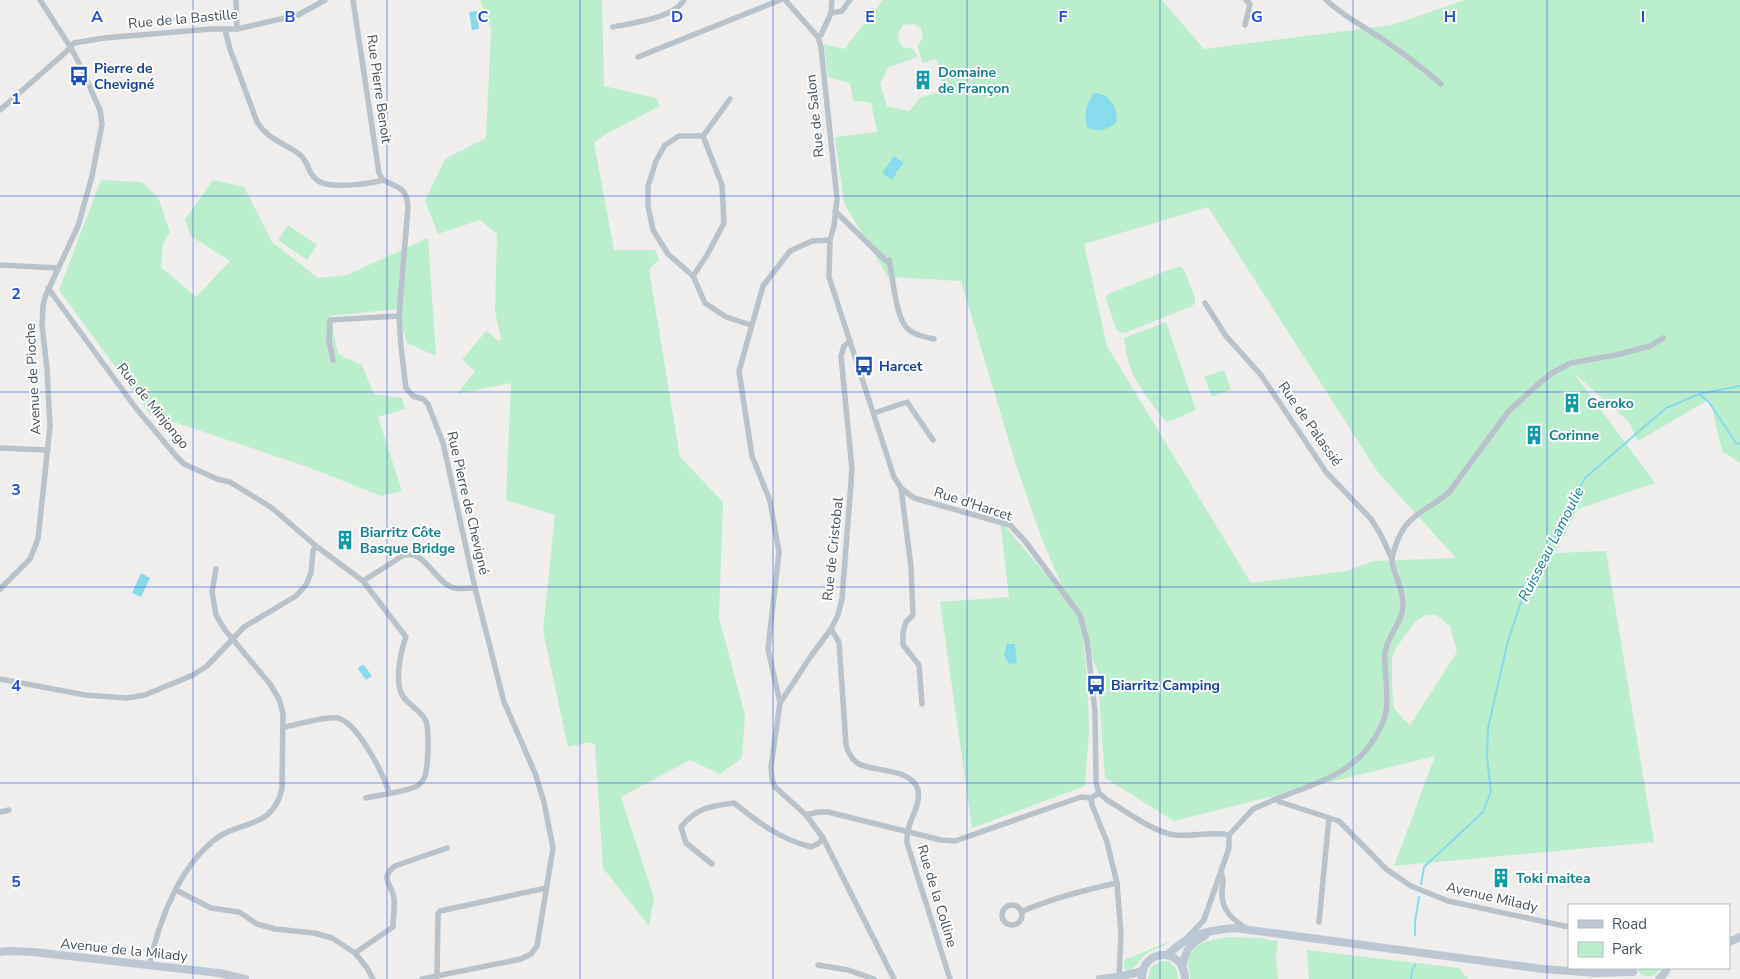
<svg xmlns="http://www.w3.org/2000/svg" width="1740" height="979" viewBox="0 0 1740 979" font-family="'Nunito Sans',sans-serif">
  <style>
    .green { fill: #bbeecd; fill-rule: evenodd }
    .water { fill: #88dbec }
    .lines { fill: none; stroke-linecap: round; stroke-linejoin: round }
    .stream { stroke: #88dbec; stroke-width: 2 }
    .minor { stroke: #b9c3cb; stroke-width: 5.5 }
    .secondary { stroke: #bbc7d2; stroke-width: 8 }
    .grid { fill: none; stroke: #1d4ed8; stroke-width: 1; stroke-opacity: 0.55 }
    .labels { text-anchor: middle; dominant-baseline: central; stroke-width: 4; stroke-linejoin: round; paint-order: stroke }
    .street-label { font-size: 14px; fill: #46525b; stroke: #fff }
    .transit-label { font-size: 14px; font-weight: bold; fill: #164399; stroke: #fff; text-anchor: start }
    .culture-label { font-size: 14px; font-weight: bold; fill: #0d838f; stroke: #fff; text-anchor: start }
    .water-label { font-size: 15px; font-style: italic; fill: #0c8198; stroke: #fff }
    .grid-label { font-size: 16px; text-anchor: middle; font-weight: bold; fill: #1d4ed8; stroke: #fff; stroke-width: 4; stroke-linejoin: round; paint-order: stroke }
  </style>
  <rect width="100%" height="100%" fill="#f0eded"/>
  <g class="green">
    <polygon points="480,0 602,0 604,86 656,98 660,106 606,134 594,143 614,250 655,250 659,259 649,270 680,457 723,502 719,618 745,715 742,758 720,774 690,760 621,797 654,898 649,926 603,868 595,745 590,742 568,747 543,631 555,515 506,500 511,383 457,394 475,371 462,360 486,331 499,341 501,339 495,311 497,234 480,220 438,234 425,201 445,159 486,138 491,29"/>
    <path d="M883,0h279l42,49 188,-24 73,-25h275v463l-18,-12 -12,-52 -72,42 -10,-20 -55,-49 82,111 -77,26 -23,44 51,-2 48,291 -260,24 41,-110 -261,65 -69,-43 -8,-109 -14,-33 4,41 2,54 -4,55 -113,42 -32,-226 69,-5 -9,-77 69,82 -26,-60 -26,-74 -56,-187 -73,-4 -44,-74 -9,-66 42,-5 -6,-30 -18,-1 -3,-18 -22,-6 -4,-33 20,5zM913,24l8,4 2,10 -6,8 6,17 13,-4 9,31 -25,8 -11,13 -22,-5 -7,-23 9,-16 29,-10 -5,-8 -11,-2c-5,-9 -5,-14 1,-22zM1208,207l169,264 79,87 -83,3 -26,10 -96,12 -144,-237 -23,-102zM1425,615h11l14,11 7,26 -47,73 -7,-6 -9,-11 -2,-21v-29l3,-9 20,-27z"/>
    <polygon points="101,180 142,182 158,197 170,232 163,243 161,267 196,297 230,261 191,236 185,220 213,180 244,187 272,242 318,278 347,275 428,238 436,356 407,343 397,309 330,316 338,354 362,365 374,394 402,398 405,409 378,417 402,491 381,496 308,467 150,414 59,290"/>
    <polygon points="288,225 317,245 307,260 278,240"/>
    <polygon points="1176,267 1181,267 1185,271 1195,298 1195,303 1192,306 1125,333 1119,332 1116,329 1106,299 1106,295"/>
    <path d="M1166,322l30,88 -28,12c-7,-3 -33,-41 -36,-50 -5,-11 -6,-22 -8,-34z"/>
    <polygon points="1224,370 1231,389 1212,397 1204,377"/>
    <path d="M1228,937l32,1 18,3 -2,15 2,23h-88l-3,-22c5,-3 5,-6 9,-10 7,-7 22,-8 32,-10z"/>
    <path d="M1170,941c-8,7 -18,8 -25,14 -8,6 -8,13 -18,16l-3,-2v-9z"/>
    <polygon points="1307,950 1459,968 1468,979 1309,979"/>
    <polygon points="1164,961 1169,962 1176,968 1178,979 1148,979 1151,967 1159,962"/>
    <path d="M1636,968h25c-5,11 -20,11 -25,0z"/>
  </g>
  <g class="water">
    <polygon points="477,11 479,29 472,30 469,12"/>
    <path d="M1097,93c13,2 22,16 19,30 -10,7 -18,10 -29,4 -3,-13 -1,-22 6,-33z"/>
    <polygon points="894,156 904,163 896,172 896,174 892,180 882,173"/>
    <polygon points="141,573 150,578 141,597 132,593"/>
    <polygon points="1007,644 1015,644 1017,663 1009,664 1004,655"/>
    <polygon points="364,665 372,676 366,680 358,669 360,666"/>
  </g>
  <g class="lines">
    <g class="stream">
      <polyline points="1700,395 1709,402 1736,443 1740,444"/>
      <polyline points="1421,884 1424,867 1483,812 1491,792 1487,758 1488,728 1508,641 1523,596 1585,478 1666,408 1699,394 1740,386"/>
      <polyline points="1415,935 1415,922 1419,897"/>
      <polyline points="1411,979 1412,971 1415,965"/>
    </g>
    <g class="minor">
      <polyline points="236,0 237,29"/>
      <polyline points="353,0 379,173 383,180"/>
      <path d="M785,0l33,37 3,10 16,152 -3,27 -4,14 -1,37 65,200 7,11 13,10 96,27 15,16 55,74 7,26 8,70 1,72 3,10 8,7c19,11 46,32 68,35 18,2 36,-4 54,0"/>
      <path d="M1326,0c15,14 30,22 47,33 24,15 46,32 68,51"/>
      <polyline points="831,13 842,11 850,0"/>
      <polyline points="1245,25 1250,4 1246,0"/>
      <path d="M613,27c19,-4 61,-9 71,-27"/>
      <path d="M225,30l5,19 27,73c11,18 26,20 42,32 8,5 8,15 14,22 3,4 8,7 13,8 13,3 44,0 57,-4 15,8 24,7 25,27l-9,109 2,31 5,41 7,8 10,3 5,5 15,39 32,145 29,114 31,71 9,29 9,46 -16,98 -6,8 -10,5 -99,20"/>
      <polyline points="818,37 821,35 831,13 832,0"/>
      <polyline points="638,57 780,0"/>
      <polyline points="0,110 67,51 74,43 104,38 211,29 237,29 298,15 325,0"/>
      <polyline points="703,136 679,136 665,145 656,161 648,186 648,206 653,230 668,254 693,276 705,303 726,317 751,325"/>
      <polyline points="703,136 730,99"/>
      <path d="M835,211l51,50 3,-1c4,16 6,54 17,67 7,8 19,10 28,12"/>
      <polyline points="0,265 58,268"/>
      <polyline points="693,276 707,255 724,223 722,185 703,136"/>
      <polyline points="1205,303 1226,336 1261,375 1326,472 1371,519 1381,535 1392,559"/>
      <polyline points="850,341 844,346 841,356 852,469 842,599 838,615 831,629 811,656 780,703 771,767 772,779 775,787 806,815 823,838 894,979"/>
      <polyline points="333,360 329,341 330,320 399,316"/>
      <polyline points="874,413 907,402 933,440"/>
      <polyline points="0,448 48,450"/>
      <polyline points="901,488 911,567 913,615 906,622 903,632 903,645 919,665 922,704"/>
      <path d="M316,546l47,35 43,56c-5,13 -10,38 -6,53 3,12 18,18 25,29 5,9 3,47 0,57 -2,5 -5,9 -10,11 -11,5 -36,8 -49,11"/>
      <path d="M363,581l41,-26c21,-5 30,25 47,32 7,3 16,1 24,1"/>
      <polyline points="0,589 30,559 38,539 50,426 47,369 42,325 43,306 45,297 78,226 92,176 102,124 100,110 79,63 71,48 40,0"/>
      <path d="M831,629l8,13 7,103c2,7 6,15 13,19 16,8 53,4 59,26 3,14 -8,28 -10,41 -1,4 -1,8 -1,12l43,136"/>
      <polyline points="0,679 85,695 127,698 145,695 193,675 207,666 244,627 296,596 306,585 311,573 313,551 316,546 272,508 230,482 217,479 184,464 176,456 135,407 48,288"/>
      <polyline points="780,703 768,649 779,552 770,501 752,456 739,371 763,286 790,251 812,241 830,240"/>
      <path d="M284,727c12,-2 41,-11 53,-9 20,3 47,57 52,75"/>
      <polyline points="1091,798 1092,805 1107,842 1117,883 1121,934 1119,977"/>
      <path d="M1276,799c37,-15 76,-24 98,-60 5,-8 11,-18 12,-28 3,-19 -2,-38 -1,-57 1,-18 18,-31 18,-49 1,-16 -9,-29 -11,-44 0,-7 5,-20 8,-26 10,-22 34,-28 50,-44l58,-79 29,-27 15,-12 19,-10 45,-8 34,-9 13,-8"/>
      <polyline points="0,812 9,810"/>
      <polyline points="806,815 818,812 828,812 941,840 955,841 1081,797 1091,798 1099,793"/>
      <path d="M712,864l-26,-21 -5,-16c15,-19 29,-21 53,-24 25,20 46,36 77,44l8,-4 4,-5"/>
      <path d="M1221,873c4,7 1,11 1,19 -1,18 11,28 25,37"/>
      <polyline points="176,890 211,908 239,912 257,924 275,929 314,933 332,938 355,953 367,968 373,979"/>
      <circle cx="1012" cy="915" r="10"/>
      <path d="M1023,911c30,-13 61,-21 94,-28"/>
      <polyline points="1319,922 1329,818"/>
      <polyline points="1187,938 1204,920 1229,848 1229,835 1253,809 1276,799 1280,802 1339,821 1386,869 1411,886 1448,901 1569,927"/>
      <path d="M355,953l38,-26c0,-9 2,-20 1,-29 -1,-13 -16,-19 1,-32l52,-18"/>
      <polyline points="818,965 848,970 874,979"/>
      <path d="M149,966c10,-44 28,-95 64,-125 26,-22 59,-10 69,-52l1,-76 -4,-14 -9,-15 -45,-54 -9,-15 -4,-23 4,-23"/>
      <polyline points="437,977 438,914 440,911 546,888"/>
    </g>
    <g class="secondary">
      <polyline points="1729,942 1740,937"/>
      <polyline points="0,952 8,951 33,952 219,973 245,979"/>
      <path d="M1167,955c24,-22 37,-24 68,-27l308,41 53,4 37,-1"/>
      <path d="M1182,966c4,-16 8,-23 23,-30"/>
      <polyline points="1100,979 1119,977 1143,971"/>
      <path d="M1142,979c-1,-31 42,-33 43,0"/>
      <polyline points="1659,979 1664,974 1667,968"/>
    </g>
  </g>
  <path class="grid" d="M193,0v979M387,0v979M580,0v979M773,0v979M967,0v979M1160,0v979M1353,0v979M1547,0v979M0,196h1740M0,392h1740M0,587h1740M0,783h1740"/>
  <defs>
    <symbol id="bus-bare" viewBox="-9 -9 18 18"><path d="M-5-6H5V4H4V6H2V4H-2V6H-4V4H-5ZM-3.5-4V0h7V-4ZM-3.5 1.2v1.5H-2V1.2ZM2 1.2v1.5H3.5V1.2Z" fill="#1a4fb4" stroke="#fff" stroke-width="2.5" paint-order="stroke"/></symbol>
    <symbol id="building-bare" viewBox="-9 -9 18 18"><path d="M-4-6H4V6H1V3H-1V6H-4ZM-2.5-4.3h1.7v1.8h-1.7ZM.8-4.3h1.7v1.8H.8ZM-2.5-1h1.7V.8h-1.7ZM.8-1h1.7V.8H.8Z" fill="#0f9aa8" stroke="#fff" stroke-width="2.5" paint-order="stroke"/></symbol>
  </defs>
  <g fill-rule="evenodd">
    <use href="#bus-bare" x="65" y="62" width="28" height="28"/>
    <use href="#building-bare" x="909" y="66" width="28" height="28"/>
    <use href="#bus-bare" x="850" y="352" width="28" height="28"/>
    <use href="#building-bare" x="1558" y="389" width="28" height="28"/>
    <use href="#building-bare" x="1520" y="421" width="28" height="28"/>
    <use href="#building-bare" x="331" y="526" width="28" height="28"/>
    <use href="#bus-bare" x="1082" y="671" width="28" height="28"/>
    <use href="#building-bare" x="1487" y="864" width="28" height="28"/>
  </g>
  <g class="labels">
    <g class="street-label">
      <text transform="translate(183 19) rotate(-5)">Rue de la Bastille</text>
      <text transform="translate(379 89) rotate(82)">Rue Pierre Benoit</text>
      <text transform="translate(815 116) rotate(-96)">Rue de Salon</text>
      <text transform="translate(33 379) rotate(-93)">Avenue de Pioche</text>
      <text transform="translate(153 406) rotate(51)">Rue de Minjongo</text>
      <text transform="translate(1310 424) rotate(55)">Rue de Palassié</text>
      <text transform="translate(468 503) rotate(77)">Rue Pierre de Chevigné</text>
      <text transform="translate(973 504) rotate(18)">Rue d'Harcet</text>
      <text transform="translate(833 549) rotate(-84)">Rue de Cristobal</text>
      <text transform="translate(937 896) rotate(73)">Rue de la Colline</text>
      <text transform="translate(1492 897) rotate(13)">Avenue Milady</text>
      <text transform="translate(124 950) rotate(6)">Avenue de la Milady</text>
    </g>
    <g class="transit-label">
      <text x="94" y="68">Pierre de<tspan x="94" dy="16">Chevigné</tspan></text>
      <text x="879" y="366">Harcet</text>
      <text x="1111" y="685">Biarritz Camping</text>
    </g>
    <g class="culture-label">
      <text x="938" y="72">Domaine<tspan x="938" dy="16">de Françon</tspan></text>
      <text x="1587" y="403">Geroko</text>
      <text x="1549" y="435">Corinne</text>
      <text x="360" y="532">Biarritz Côte<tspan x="360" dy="16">Basque Bridge</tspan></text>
      <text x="1516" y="878">Toki maitea</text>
    </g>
    <g class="water-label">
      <text transform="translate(1551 544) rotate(-63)">Ruisseau Lamoulie</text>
    </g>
  </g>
  <g class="grid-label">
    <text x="97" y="22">A</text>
    <text x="290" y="22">B</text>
    <text x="483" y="22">C</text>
    <text x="677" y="22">D</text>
    <text x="870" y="22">E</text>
    <text x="1063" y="22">F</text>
    <text x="1257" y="22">G</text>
    <text x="1450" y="22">H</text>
    <text x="1643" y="22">I</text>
    <text x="16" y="104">1</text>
    <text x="16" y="299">2</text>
    <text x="16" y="495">3</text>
    <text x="16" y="691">4</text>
    <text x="16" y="887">5</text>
  </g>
  <rect x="1568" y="904" width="162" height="65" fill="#ffffff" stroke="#b5babd"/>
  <rect x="1578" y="920" width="25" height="8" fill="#bbc7d2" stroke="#b5babd"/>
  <text x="1612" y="929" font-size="15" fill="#46525b">Road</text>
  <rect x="1578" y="942" width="25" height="15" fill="#bbeecd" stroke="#b5babd"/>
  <text x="1612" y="954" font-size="15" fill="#46525b">Park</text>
</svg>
